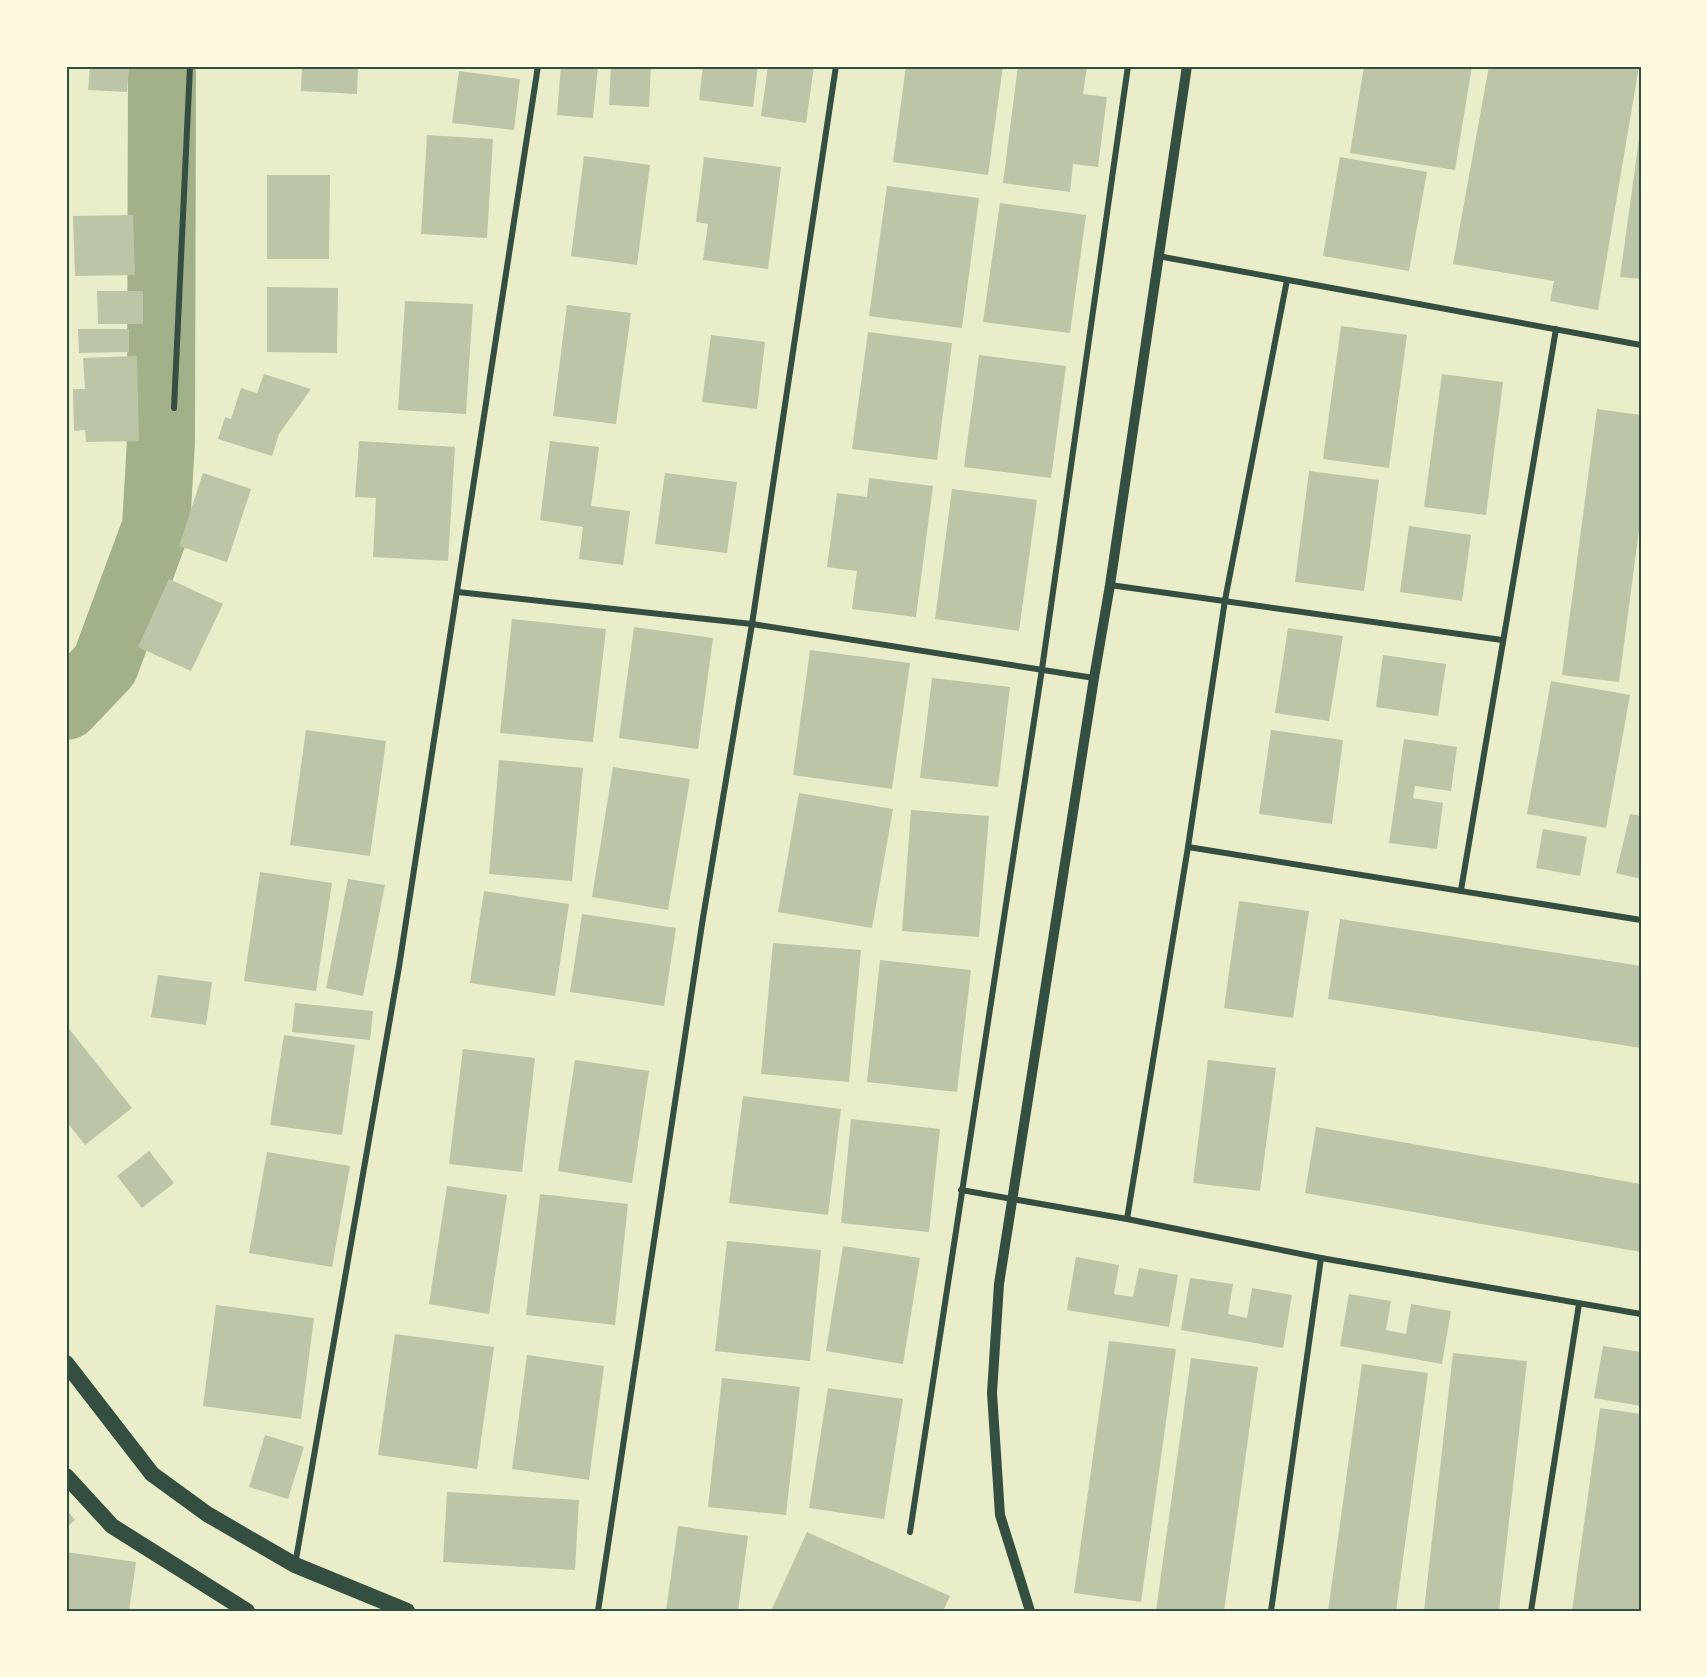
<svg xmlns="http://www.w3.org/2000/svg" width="1707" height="1677" viewBox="0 0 1707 1677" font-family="Overpass,sans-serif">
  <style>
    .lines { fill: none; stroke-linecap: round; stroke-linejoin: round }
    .river { stroke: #a3b18a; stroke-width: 68 }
    .building { fill: #bcc5a7 }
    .minor { stroke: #344e41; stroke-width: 6 }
    .tertiary { stroke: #344e41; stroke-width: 10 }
    .trunk { stroke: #344e41; stroke-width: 16 }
    .neatline { fill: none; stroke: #344e41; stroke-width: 2 }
  </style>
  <rect width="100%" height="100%" fill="#e9edc9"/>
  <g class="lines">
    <polyline class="river" points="66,706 105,665 156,527 161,441 162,66"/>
  </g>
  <g class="building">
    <polygon points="90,66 129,66 127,92 88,90"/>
    <polygon points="302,66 358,66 357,94 301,91"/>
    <polygon points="561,66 598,66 593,118 557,115"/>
    <polygon points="611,66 651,66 649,107 609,105"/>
    <polygon points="703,66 758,66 753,107 699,100"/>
    <polygon points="768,66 814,66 806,123 761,116"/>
    <polygon points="906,66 1003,66 988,175 893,162"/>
    <polygon points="1018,66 1087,66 1083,94 1107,97 1098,167 1073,164 1070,192 1003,183"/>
    <polygon points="1364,66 1472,66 1455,170 1350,153"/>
    <polygon points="1489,66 1639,66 1598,310 1550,301 1554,281 1453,264"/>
    <polygon points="459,71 520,79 514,130 452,123"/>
    <polygon points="1640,132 1641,132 1641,279 1620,277"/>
    <polygon points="427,135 493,139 487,238 421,234"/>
    <polygon points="584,156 650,165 637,265 571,256"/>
    <polygon points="704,157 781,167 768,269 703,260 708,224 696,222"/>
    <polygon points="1340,157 1427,172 1409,271 1323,256"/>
    <polygon points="267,175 330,175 329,259 267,259"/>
    <polygon points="887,186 979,198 962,328 869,316"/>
    <polygon points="1000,203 1086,215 1070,333 983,322"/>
    <polygon points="133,215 135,275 75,276 73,216"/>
    <polygon points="267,287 338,288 337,353 267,352"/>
    <polygon points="97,291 143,291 143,324 98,324"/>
    <polygon points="405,301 473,304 466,414 398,410"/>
    <polygon points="567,305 631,313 616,424 553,416"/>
    <polygon points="1341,326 1407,335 1389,468 1323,459"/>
    <polygon points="78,329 129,329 129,352 79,353"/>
    <polygon points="868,332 952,343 937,460 852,449"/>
    <polygon points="711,335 765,342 757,409 702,402"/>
    <polygon points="979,355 1066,366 1051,478 964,467"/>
    <polygon points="137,356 139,441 86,442 85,430 74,431 73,389 85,389 83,358"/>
    <polygon points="264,374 311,389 279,434 272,456 218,439 225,417 231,419 241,388 257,393"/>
    <polygon points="1442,374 1503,382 1486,515 1424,507"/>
    <polygon points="1597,409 1641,415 1641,515 1619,682 1562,675"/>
    <polygon points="359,441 455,447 448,561 373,557 376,498 355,497"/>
    <polygon points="550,441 599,447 591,506 630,511 623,565 579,559 583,527 540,520"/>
    <polygon points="1309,471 1379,480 1364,591 1295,582"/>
    <polygon points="203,473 251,489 227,562 179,546"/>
    <polygon points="665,473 737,482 727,553 655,544"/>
    <polygon points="869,478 933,486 916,617 852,609 857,571 827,567 837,493 867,497"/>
    <polygon points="952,489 1037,500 1019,631 935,619"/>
    <polygon points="1409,526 1471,535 1462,601 1400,592"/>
    <polygon points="169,579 223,604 191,671 138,647"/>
    <polygon points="512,619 606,629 593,742 500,733"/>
    <polygon points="634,627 713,638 698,749 619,738"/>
    <polygon points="1288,628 1343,636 1329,721 1275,713"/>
    <polygon points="810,650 910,663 892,789 793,775"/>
    <polygon points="1383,655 1446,664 1438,716 1376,707"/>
    <polygon points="932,678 1010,687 998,787 920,778"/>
    <polygon points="1551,681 1630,695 1606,828 1527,814"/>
    <polygon points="306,730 386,741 370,856 290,845"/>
    <polygon points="1271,730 1343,740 1332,824 1259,814"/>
    <polygon points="1404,739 1457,747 1451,791 1415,786 1413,798 1443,803 1437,849 1389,843"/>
    <polygon points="499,760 583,768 572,881 489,874"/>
    <polygon points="613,767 690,779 668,910 592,897"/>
    <polygon points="799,793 893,809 872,928 778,912"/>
    <polygon points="911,810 989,816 979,937 902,931"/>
    <polygon points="1630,814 1641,816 1641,879 1616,873"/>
    <polygon points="1543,829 1587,837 1580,876 1536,868"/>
    <polygon points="260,872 332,883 316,991 244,981"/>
    <polygon points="348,879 385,885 363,996 326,988"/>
    <polygon points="484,891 569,904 555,996 470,983"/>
    <polygon points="1239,901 1309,911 1293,1018 1224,1008"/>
    <polygon points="582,914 676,928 664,1006 570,992"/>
    <polygon points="1340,919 1641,966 1641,1048 1328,999"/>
    <polygon points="773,943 861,950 849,1082 761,1074"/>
    <polygon points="880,960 971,970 957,1092 867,1082"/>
    <polygon points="158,975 212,982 206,1025 151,1017"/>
    <polygon points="295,1003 373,1011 370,1040 292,1032"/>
    <polygon points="66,1025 132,1108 85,1145 66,1121"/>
    <polygon points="284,1035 355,1045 342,1135 270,1125"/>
    <polygon points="463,1049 535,1058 522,1172 449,1164"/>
    <polygon points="575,1060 649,1071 632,1183 558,1171"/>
    <polygon points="1208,1060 1276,1068 1260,1191 1193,1183"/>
    <polygon points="743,1096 841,1109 828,1215 729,1203"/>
    <polygon points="851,1119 940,1129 929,1232 841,1223"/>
    <polygon points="1316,1127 1641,1184 1641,1252 1305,1193"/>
    <polygon points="149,1151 174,1183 142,1208 117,1176"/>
    <polygon points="267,1152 350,1166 332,1267 249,1253"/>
    <polygon points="447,1186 507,1195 489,1314 429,1304"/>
    <polygon points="540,1194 628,1204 615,1325 526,1315"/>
    <polygon points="727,1241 821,1250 810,1361 715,1351"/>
    <polygon points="843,1246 920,1258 903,1364 826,1351"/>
    <polygon points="1076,1257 1119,1265 1114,1294 1133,1297 1139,1268 1178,1275 1169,1327 1067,1310"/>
    <polygon points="1190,1278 1233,1284 1228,1314 1247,1318 1252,1288 1292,1295 1283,1348 1181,1330"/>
    <polygon points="1349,1294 1391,1301 1386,1330 1406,1334 1411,1304 1451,1311 1442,1364 1340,1346"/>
    <polygon points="216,1305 314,1318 301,1419 203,1406"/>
    <polygon points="395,1334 494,1347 477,1469 378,1455"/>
    <polygon points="1109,1341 1176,1349 1141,1602 1074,1593"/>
    <polygon points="1603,1346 1641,1352 1641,1406 1594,1398"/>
    <polygon points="1453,1353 1527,1361 1499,1611 1424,1611"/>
    <polygon points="527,1355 604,1366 589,1480 512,1469"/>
    <polygon points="1191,1358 1258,1367 1224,1611 1156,1611"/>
    <polygon points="1362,1364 1428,1373 1396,1611 1328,1611"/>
    <polygon points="722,1378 800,1387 786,1515 708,1507"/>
    <polygon points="828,1388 903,1399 884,1519 809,1508"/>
    <polygon points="1600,1408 1641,1414 1641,1611 1572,1611"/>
    <polygon points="265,1435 304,1447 288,1499 249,1487"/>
    <polygon points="447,1492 579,1500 575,1570 443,1562"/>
    <polygon points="66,1509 75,1520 66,1528"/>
    <polygon points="678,1526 748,1536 738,1611 666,1611"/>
    <polygon points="807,1532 950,1596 943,1611 771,1611"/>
    <polygon points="66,1552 136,1562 129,1611 66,1611"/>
  </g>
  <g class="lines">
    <g class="minor">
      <polyline points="1158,256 1641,345"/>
      <polyline points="174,408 190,66"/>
      <polyline points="1110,585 1502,640"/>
      <polyline points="458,592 752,624 1094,678"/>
      <polyline points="1188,847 1641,920"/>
      <polyline points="1461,890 1556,329"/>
      <polyline points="961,1190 1127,1219 1321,1258 1641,1314"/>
      <polyline points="1127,1219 1188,847 1225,600 1287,280"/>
      <polyline points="910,1532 1042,669 1128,66"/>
      <polyline points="295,1565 399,967 538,66"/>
      <polyline points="598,1611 702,924 752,624 836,66"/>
      <polyline points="1271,1611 1321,1258"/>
      <polyline points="1531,1611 1579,1304"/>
    </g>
    <polyline class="tertiary" points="1030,1611 1000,1515 992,1393 999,1284 1094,678 1110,585 1187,66"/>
    <g class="trunk">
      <polyline points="66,1363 152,1474 207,1514 295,1565 407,1611"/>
      <polyline points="66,1476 112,1526 247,1611"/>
    </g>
  </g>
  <rect width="1707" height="1677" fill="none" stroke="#fefae0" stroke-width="135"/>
  <rect x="68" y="68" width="1572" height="1542" class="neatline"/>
</svg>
